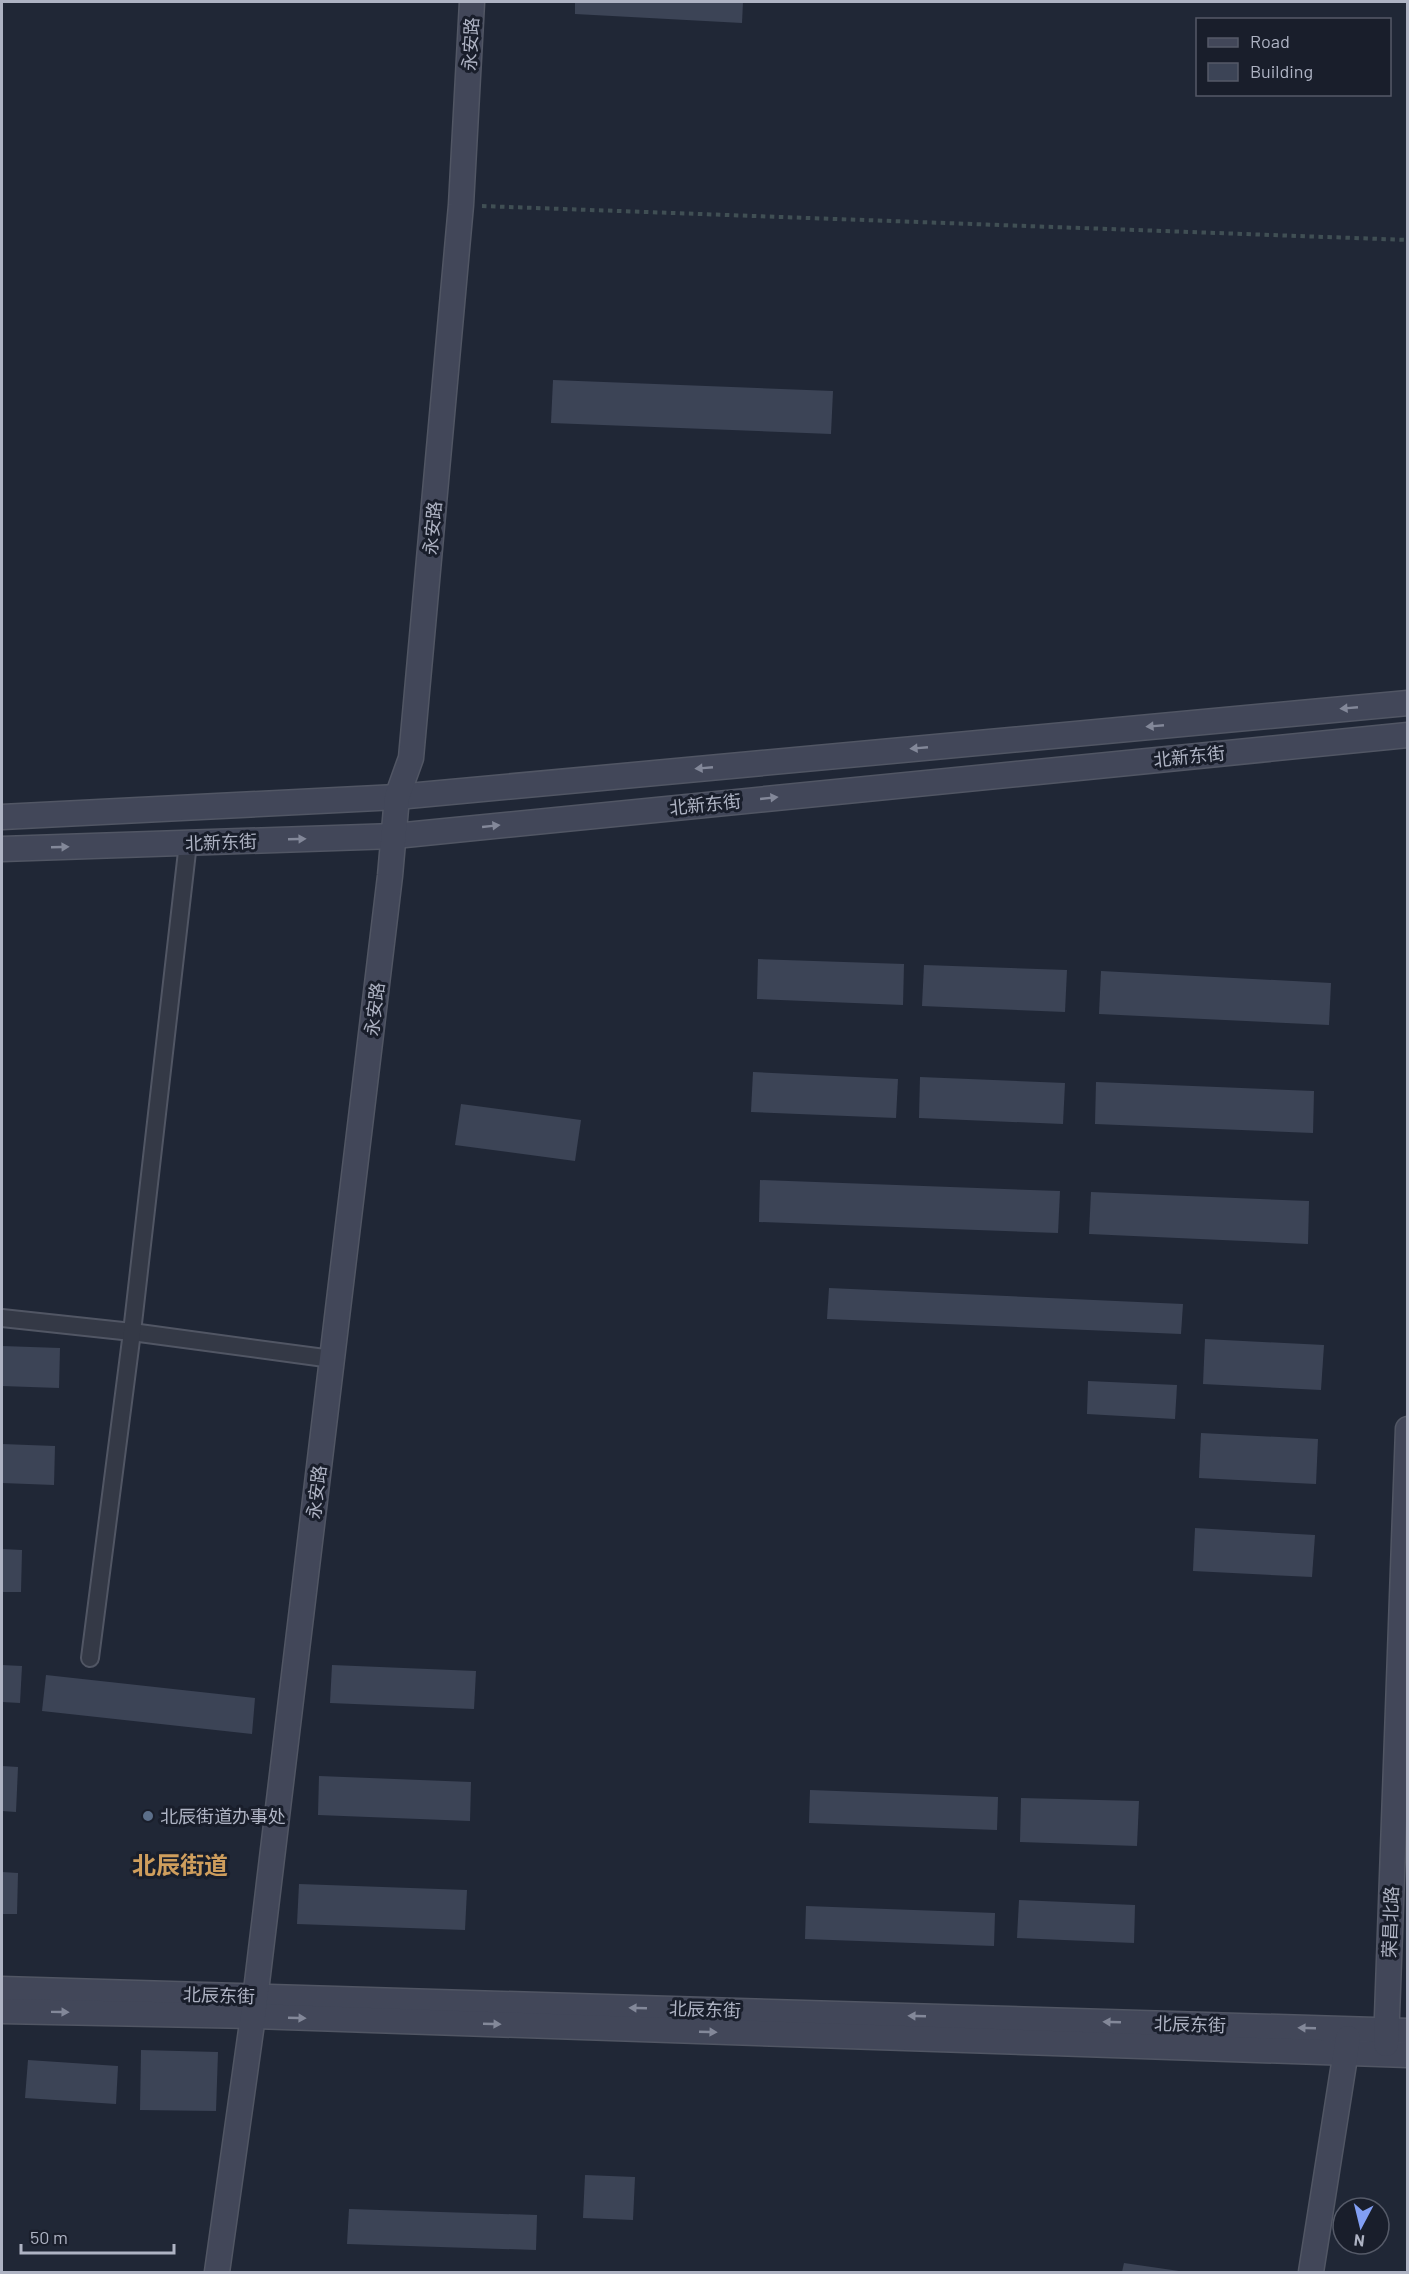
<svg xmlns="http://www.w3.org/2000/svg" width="1409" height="2274" viewBox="0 0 1409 2274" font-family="Barlow,'Noto Sans SC',sans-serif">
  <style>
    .building { fill: #3c4456 }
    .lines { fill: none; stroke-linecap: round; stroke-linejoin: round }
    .street-casing { stroke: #515664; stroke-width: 20 }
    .secondary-casing { stroke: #515664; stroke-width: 27 }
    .path { stroke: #404f54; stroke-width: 4; stroke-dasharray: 4.5 4.5; stroke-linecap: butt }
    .street { stroke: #343946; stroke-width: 16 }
    .secondary { stroke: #424759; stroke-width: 24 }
    .oneway { fill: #838899 }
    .service-dot { fill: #5c6f8a; stroke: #191e2b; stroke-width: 2 }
    .labels { text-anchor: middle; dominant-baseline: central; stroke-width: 6; stroke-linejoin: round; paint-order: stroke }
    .street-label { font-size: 18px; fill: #aeb3c3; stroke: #191e2b }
    .poi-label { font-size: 18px; fill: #aeb3c3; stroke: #191e2b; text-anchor: start }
    .district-label { font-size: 24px; font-weight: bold; fill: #cf9e5d; stroke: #191e2b }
  </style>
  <rect width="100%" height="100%" fill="#202736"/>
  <g class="building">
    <polygon points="575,2 743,2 742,23 575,14"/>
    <polygon points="553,380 833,391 831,434 551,423"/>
    <polygon points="758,959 904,964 903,1005 757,999"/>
    <polygon points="924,965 1067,970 1065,1012 922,1006"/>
    <polygon points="1101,971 1331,983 1329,1025 1099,1014"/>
    <polygon points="753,1072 898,1079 896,1118 751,1112"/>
    <polygon points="920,1077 1065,1083 1063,1124 919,1118"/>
    <polygon points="1096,1082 1314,1091 1313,1133 1095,1124"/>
    <polygon points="461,1104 581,1120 575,1161 455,1145"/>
    <polygon points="760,1180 1060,1191 1058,1233 759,1222"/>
    <polygon points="1091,1192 1309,1201 1308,1244 1089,1234"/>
    <polygon points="829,1288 1183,1304 1181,1334 827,1319"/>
    <polygon points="1205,1339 1324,1345 1321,1390 1203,1384"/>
    <polygon points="2,1346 60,1348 59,1388 2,1386"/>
    <polygon points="1088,1381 1177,1385 1175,1419 1087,1414"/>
    <polygon points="1201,1433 1318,1439 1316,1484 1199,1478"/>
    <polygon points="2,1444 55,1446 54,1485 2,1483"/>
    <polygon points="1195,1528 1315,1535 1312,1577 1193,1571"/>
    <polygon points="2,1549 22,1550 21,1592 2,1592"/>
    <polygon points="2,1665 22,1666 20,1703 2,1702"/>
    <polygon points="332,1665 476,1671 474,1709 330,1703"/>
    <polygon points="46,1675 255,1698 252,1734 42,1711"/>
    <polygon points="2,1766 18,1767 16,1812 2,1811"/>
    <polygon points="319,1776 471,1782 470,1821 318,1815"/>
    <polygon points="810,1790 998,1797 997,1830 809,1823"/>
    <polygon points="1021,1798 1139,1801 1137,1846 1020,1842"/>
    <polygon points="2,1872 18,1873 17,1914 2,1914"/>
    <polygon points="299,1884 467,1890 465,1930 297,1924"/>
    <polygon points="1019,1900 1135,1905 1134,1943 1017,1938"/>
    <polygon points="806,1906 995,1913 994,1946 805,1939"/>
    <polygon points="141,2050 218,2052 216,2111 140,2110"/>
    <polygon points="28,2060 118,2066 116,2104 25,2098"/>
    <polygon points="585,2175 635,2177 633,2220 583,2218"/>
    <polygon points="349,2209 537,2215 536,2250 347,2244"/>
    <polygon points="1124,2263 1179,2271 1178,2272 1122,2272"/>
  </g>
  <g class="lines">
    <defs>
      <g id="street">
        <polyline points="2,1318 132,1332 332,1359"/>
        <polyline points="90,1658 132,1332 188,843"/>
      </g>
      <g id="secondary">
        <polyline points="2,817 397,797 1408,703"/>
        <polyline points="2,849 395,836 1408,735"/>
        <polyline points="2,1989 1408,2031"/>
        <polyline points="2,2011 253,2016 1408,2055"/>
        <polyline points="1386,2044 1408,1429"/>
        <polyline points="217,2272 253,2016 390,876 397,797 411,758 461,205 472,2"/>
        <polyline points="1311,2272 1348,2038"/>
      </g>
    </defs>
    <use href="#street" class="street-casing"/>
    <use href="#secondary" class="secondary-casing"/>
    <polyline class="path" points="482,206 1408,240"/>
    <use href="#street" class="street"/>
    <use href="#secondary" class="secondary"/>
  </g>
  <defs><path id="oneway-solid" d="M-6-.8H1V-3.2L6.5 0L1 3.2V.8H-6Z" transform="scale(1.5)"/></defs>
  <g class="oneway">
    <use href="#oneway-solid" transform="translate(1349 708) rotate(175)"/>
    <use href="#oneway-solid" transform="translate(1155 726) rotate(175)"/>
    <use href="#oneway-solid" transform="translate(919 748) rotate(175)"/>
    <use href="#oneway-solid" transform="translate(704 768) rotate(175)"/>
    <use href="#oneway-solid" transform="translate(769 798) rotate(-6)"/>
    <use href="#oneway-solid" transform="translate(491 826) rotate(-6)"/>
    <use href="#oneway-solid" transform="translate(297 839) rotate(-2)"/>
    <use href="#oneway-solid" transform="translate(60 847) rotate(-2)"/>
    <use href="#oneway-solid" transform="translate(638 2008) rotate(-178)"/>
    <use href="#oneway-solid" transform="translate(60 2012) rotate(1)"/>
    <use href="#oneway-solid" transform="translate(917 2016) rotate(-178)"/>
    <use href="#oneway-solid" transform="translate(297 2018) rotate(2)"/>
    <use href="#oneway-solid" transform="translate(1112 2022) rotate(-178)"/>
    <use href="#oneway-solid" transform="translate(492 2024) rotate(2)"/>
    <use href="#oneway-solid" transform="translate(1307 2028) rotate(-178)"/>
    <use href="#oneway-solid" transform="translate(708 2032) rotate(2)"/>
  </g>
  <circle class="service-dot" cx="148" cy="1816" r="6"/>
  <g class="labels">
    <g class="street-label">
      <text transform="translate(470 44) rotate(-87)">永安路</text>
      <text transform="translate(432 528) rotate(-85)">永安路</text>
      <text transform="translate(1189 756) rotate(-6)">北新东街</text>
      <text transform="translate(705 804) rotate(-6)">北新东街</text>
      <text transform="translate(221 842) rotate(-2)">北新东街</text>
      <text transform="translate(374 1009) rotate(-83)">永安路</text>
      <text transform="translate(316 1492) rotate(-83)">永安路</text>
      <text transform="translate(1390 1922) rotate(-88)">荣昌北路</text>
      <text transform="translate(219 1995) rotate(2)">北辰东街</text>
      <text transform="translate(705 2009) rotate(2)">北辰东街</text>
      <text transform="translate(1190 2024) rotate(2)">北辰东街</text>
    </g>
    <g class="poi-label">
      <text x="160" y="1816">北辰街道办事处</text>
    </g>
    <g class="district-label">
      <text x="180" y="1864">北辰街道</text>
    </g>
  </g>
  <rect width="1409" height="2274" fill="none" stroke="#aeb3c3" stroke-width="6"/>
  <rect x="1196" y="18" width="195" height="78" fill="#191e2b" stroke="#555a68" stroke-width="1.5"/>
  <rect x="1208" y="38" width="30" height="9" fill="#424759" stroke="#555a68" stroke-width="1.5"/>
  <text x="1250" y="48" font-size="18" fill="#aeb3c3">Road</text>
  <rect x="1208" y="63" width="30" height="18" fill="#3c4456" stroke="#555a68" stroke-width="1.5"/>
  <text x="1250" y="78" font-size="18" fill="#aeb3c3">Building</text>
  <g transform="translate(1361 2226) rotate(187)"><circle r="28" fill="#191e2b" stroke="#555a68" stroke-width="1.5"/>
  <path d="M0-4.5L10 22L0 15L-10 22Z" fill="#829ff4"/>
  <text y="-9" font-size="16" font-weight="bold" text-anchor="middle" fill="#aeb3c3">N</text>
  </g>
  <path d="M21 2244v9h153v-9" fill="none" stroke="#aeb3c3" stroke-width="3"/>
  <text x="30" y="2244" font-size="18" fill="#aeb3c3" stroke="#191e2b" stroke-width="4.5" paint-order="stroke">50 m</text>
</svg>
